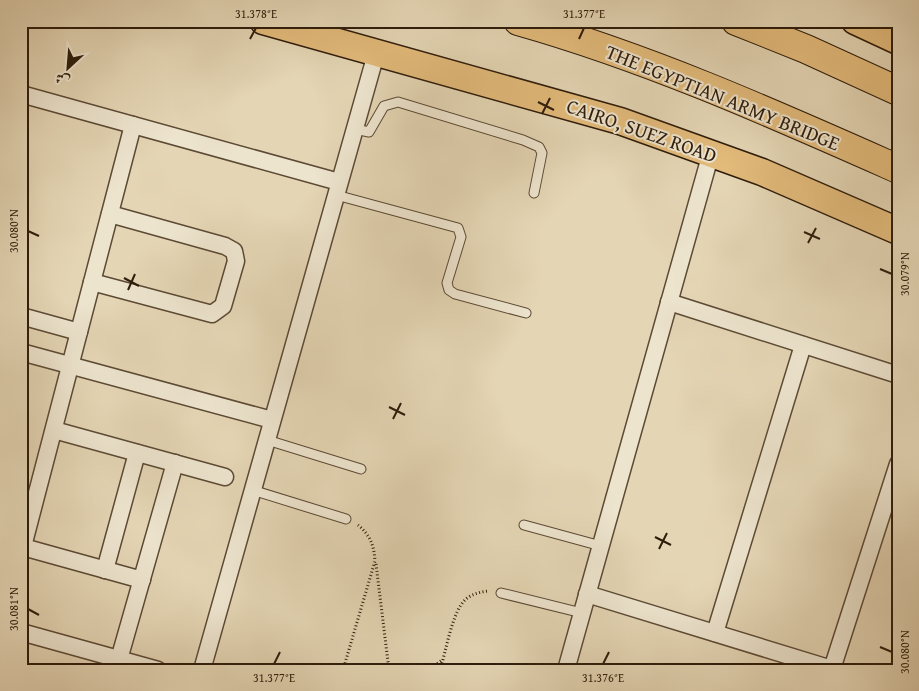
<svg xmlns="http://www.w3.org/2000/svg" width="919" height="691" viewBox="0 0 919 691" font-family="'Gentium Book Plus',Amiri,serif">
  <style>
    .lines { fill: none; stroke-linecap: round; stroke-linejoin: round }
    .lane-casing { stroke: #5c4a35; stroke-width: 11 }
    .street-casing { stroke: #5c4a35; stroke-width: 19 }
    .primary-casing { stroke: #2e1c0b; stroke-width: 29 }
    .highway-casing { stroke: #2e1c0b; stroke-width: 30 }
    .path { stroke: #2e1c0b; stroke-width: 3; stroke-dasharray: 1 2.5; stroke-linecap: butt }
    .lane { stroke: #ede4ce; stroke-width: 9 }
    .street { stroke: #ede4ce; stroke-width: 16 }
    .primary { stroke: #e2ba7a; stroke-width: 26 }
    .highway { stroke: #e2ba7a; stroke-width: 28 }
    .ticks { fill: none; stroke: #2e1c0b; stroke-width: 2 }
    .labels { text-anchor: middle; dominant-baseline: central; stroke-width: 4; stroke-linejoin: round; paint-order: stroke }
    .street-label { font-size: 20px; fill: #2e1c0b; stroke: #ede4ce }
    .neatline { fill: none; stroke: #2e1c0b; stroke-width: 2 }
    .ticks-label { font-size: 12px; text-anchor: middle; fill: #2e1c0b }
  </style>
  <rect width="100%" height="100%" fill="#e4d5b4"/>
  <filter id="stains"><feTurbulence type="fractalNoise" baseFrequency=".004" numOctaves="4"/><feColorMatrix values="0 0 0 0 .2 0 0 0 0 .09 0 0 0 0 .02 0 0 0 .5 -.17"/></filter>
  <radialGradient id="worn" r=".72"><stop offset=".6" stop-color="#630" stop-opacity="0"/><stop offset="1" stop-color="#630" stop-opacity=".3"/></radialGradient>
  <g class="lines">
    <defs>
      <g id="lane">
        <polyline points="355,129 369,132 384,106 398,102 523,140 539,147 542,153 534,193"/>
        <polyline points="336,195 458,228 461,237 447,283 449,290 455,294 526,313"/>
        <polyline points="267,440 361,469"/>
        <polyline points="252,490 346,519"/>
        <polyline points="524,525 601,546"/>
        <polyline points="501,593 582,613"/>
      </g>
      <g id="street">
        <polyline points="21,94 339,182"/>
        <polyline points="92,282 212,314 223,306 236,261 234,251 225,246 110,214"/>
        <polyline points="669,302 898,375"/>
        <polyline points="21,316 79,332"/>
        <polyline points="21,352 272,420"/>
        <polyline points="54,430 225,477"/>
        <polyline points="23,547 142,580"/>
        <polyline points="21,554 133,125"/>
        <polyline points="105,570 137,453"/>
        <polyline points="587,594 835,670"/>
        <polyline points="21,632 158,670"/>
        <polyline points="715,633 803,345"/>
        <polyline points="832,669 898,464"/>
        <polyline points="116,670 175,463"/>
        <polyline points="202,670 376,54"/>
        <polyline points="566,670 711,153"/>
      </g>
      <g id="primary">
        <polyline points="263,21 620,121 762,172 898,231"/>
        <polyline points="855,21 898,41"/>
      </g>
      <g id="highway">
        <path d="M518,21c131,37 256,93 380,148"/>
        <polyline points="736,21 806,49 898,91"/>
      </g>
    </defs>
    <use href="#lane" class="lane-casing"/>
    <use href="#street" class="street-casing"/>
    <use href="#primary" class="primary-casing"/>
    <use href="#highway" class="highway-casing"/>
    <g class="path">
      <polyline points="376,564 389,670"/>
      <path d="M343,670l32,-109c-1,-16 -5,-26 -17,-36"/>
      <polyline points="429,670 442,660"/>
      <path d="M440,670c6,-18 12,-59 26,-71 6,-5 14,-7 22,-8"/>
    </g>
    <use href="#lane" class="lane"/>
    <use href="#street" class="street"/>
    <use href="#primary" class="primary"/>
    <use href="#highway" class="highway"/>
  </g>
  <path class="ticks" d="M250,39l6,-11M579,39l5,-11M538,102l16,8M542,114l8,-16M28,231l11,5M804,232l16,7M808,243l8,-15M880,269l12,5M124,278l15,8M128,290l7,-16M389,407l16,8M393,419l8,-16M655,537l16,8M659,549l8,-16M28,609l11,6M880,647l12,5M274,664l6,-12M603,664l6,-12"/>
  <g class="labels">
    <g class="street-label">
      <text transform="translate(723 97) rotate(22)">THE EGYPTIAN ARMY BRIDGE</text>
      <text transform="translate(642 130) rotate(19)">CAIRO, SUEZ ROAD</text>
    </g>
  </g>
  <rect width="919" height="691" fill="none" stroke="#e4d5b4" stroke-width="55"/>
  <g transform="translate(68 68) rotate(206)" stroke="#ede4ce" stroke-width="4" paint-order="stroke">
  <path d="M0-4L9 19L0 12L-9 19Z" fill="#2e1c0b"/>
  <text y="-8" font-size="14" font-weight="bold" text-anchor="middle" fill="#2e1c0b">ش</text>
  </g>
  <rect x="28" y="28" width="864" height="636" class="neatline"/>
  <g class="ticks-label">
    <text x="256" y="18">31.378°E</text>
    <text x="584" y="18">31.377°E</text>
    <text transform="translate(14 231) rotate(-90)" y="4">30.080°N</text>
    <text transform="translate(905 274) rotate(-90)" y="4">30.079°N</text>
    <text transform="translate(14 609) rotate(-90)" y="4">30.081°N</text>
    <text transform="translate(905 652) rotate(-90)" y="4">30.080°N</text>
    <text x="274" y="682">31.377°E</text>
    <text x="603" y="682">31.376°E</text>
  </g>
  <rect width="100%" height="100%" filter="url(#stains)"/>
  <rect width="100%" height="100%" fill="url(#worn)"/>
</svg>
